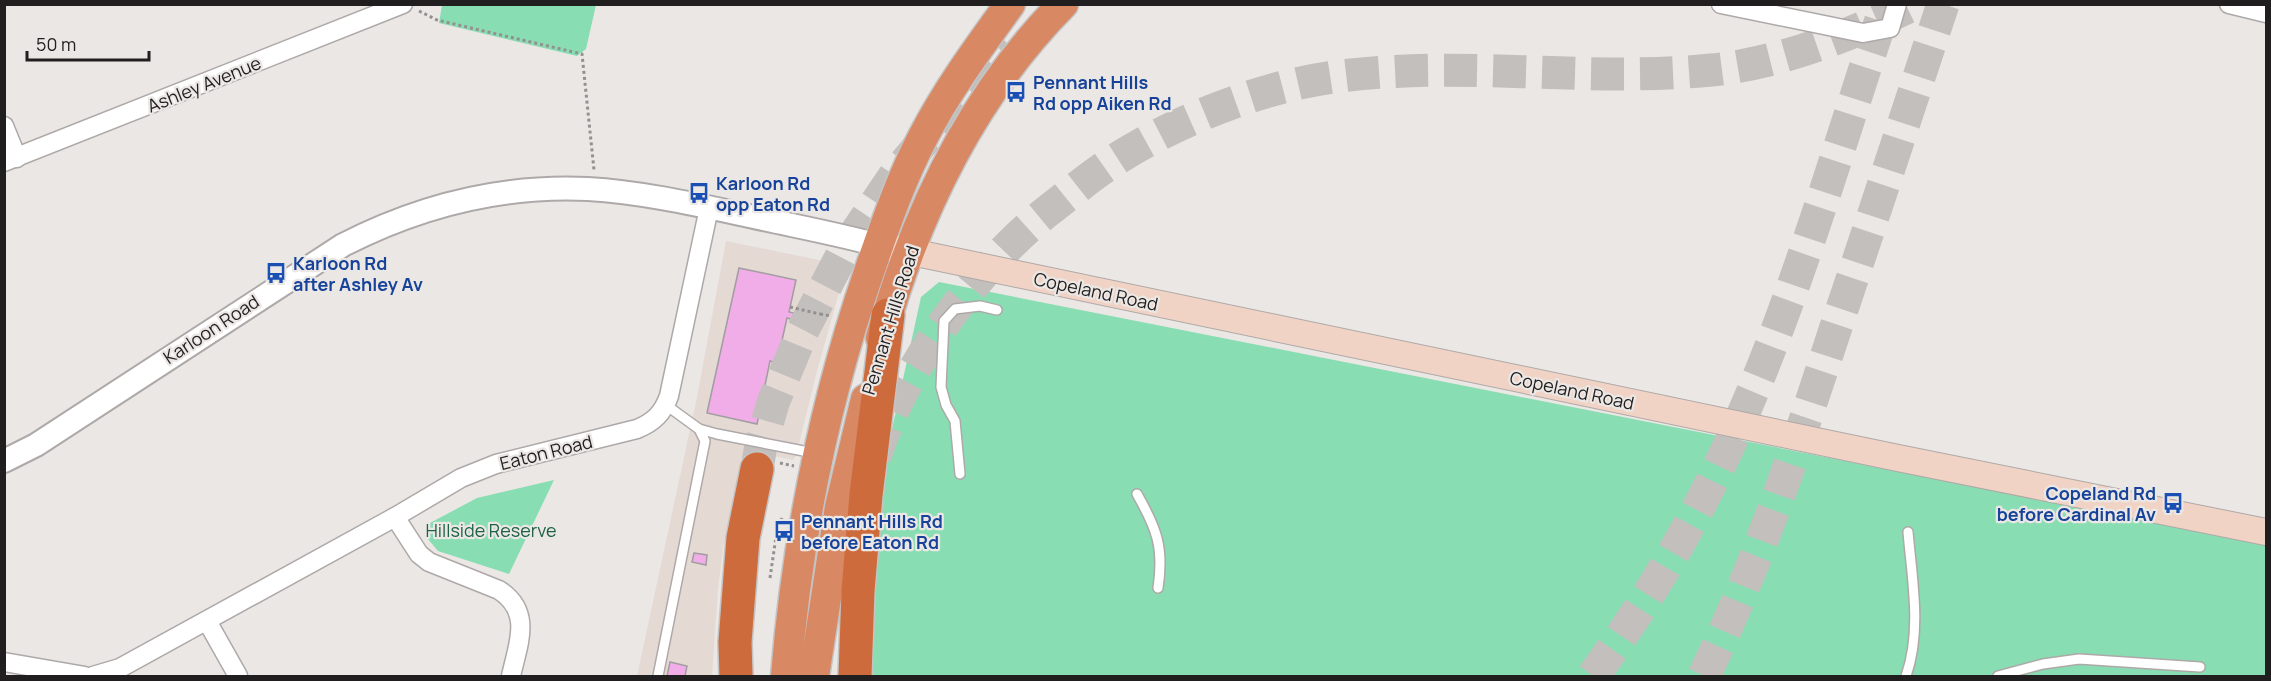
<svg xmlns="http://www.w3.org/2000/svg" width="2271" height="681" viewBox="0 0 2271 681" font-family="Manrope,sans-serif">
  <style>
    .built { fill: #e5d9d3 }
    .green { fill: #89ddb3 }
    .building { fill: #f0ade7; stroke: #a19da0; stroke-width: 1.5 }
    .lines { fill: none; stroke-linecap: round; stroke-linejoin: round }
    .motorway-tunnel { stroke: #c2bfbd; stroke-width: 33; stroke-dasharray: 33 16; stroke-linecap: butt }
    .service-casing { stroke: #aea9a8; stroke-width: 12 }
    .minor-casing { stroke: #aea9a8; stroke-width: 21 }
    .tertiary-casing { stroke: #aea9a8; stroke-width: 26 }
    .secondary-casing { stroke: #aea9a8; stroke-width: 28 }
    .trunk-casing { stroke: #c5c4c4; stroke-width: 33 }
    .motorway-casing { stroke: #c5c4c4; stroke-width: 36 }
    .path { stroke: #93908f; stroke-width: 3; stroke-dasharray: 3 3; stroke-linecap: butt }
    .service { stroke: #fff; stroke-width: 9 }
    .minor { stroke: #fff; stroke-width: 18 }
    .tertiary { stroke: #fff; stroke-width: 22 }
    .secondary { stroke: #f0d3c4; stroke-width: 26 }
    .trunk { stroke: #d88863; stroke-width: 30 }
    .motorway { stroke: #ce6b3c; stroke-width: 33 }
    .path-bridge { stroke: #93908f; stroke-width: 3; stroke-dasharray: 3 3; stroke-linecap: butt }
    .labels { text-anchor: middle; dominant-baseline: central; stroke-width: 4.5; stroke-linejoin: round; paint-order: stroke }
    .transit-label { font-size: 18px; font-weight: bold; fill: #164399; stroke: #ebe7e5; text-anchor: start }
    .street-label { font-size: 18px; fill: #201e1e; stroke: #ebe7e5 }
    .park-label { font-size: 18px; fill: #1f6346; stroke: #ebe7e5 }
  </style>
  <rect width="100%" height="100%" fill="#ebe7e5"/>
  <polygon class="built" points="726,241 844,265 846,268 817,371 796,456 793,460 765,454 748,454 741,459 723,547 718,589 712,676 637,676 697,397"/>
  <g class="green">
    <polygon points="442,5 442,4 596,5 586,49 577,56 439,23"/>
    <polygon points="939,282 2266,544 2266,676 872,676 880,484 921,297"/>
    <polygon points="554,480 509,574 438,551 427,538 428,524 477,498"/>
  </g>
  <g class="building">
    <polygon points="739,268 796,280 789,312 799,314 798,321 787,318 777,363 770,361 757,424 707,413"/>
    <polygon points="694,553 707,555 706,565 692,562"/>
    <polygon points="670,662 687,666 685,676 667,676"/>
  </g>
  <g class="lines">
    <g class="motorway-tunnel">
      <path d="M875,457c26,-86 103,-192 174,-247 17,-13 34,-28 53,-41 59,-42 147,-78 219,-90 129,-21 261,4 390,-9 71,-7 140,-35 203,-66"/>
      <polyline points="757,469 761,445 773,403 803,330 845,249 895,175 957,101 1015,53"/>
      <path d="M1593,676c60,-81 111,-171 151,-264 56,-129 96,-271 141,-404"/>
      <path d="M1704,676c53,-110 92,-227 130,-343 37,-110 73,-219 109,-329"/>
    </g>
    <defs>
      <g id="service">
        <polyline points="699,429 717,434 814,453"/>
        <polyline points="960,474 955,421 946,405 941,387 944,321 955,309 980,306 997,310"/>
        <path d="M1137,494c20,35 27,54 21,94"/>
        <polyline points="658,676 705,441 699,429 666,405"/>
        <path d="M1906,676c16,-45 6,-97 2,-144"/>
        <polyline points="1998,676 2043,664 2079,659 2200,667"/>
      </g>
      <g id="minor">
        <polyline points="1721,4 1863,33 1890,28 1897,4"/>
        <polyline points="2229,4 2266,13"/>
        <polyline points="4,126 17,158"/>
        <polyline points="4,162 403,4"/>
        <path d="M395,517l24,37 10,8 70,28c34,22 19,54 12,86"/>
        <polyline points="207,621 238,676"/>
        <polyline points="4,662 85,676"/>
        <path d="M93,676l27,-8 275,-151 66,-39 35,-14 141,-35c17,-7 26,-16 32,-33l40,-188"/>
      </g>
      <path id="tertiary" d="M4,461l32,-16 307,-200c76,-39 159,-60 245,-56 52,3 106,15 157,26 44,10 89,18 133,30"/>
      <polyline id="secondary" points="878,245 1898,458 2266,532"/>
      <g id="trunk">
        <path d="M881,338c34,-123 91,-242 182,-334"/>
        <path d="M786,676c11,-137 38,-273 83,-404 16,-46 31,-91 54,-135 24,-47 56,-90 87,-133"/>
        <polyline points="814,676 840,507 866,399"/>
      </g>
      <g id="motorway">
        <polyline points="736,676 735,642 743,538 757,469"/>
        <polyline points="855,676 858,591 866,495 888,315"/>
      </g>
    </defs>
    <use href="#service" class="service-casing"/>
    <use href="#minor" class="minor-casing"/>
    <use href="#tertiary" class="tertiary-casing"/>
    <use href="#secondary" class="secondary-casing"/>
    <use href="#trunk" class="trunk-casing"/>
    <use href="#motorway" class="motorway-casing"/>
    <g class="path">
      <polyline points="419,11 437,20 582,54 594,170"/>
      <polyline points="820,314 831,316"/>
      <polyline points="780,463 794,466"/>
      <polyline points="770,578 777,530 782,518"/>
    </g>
    <use href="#service" class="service"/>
    <use href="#minor" class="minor"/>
    <use href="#tertiary" class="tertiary"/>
    <use href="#secondary" class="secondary"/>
    <use href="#trunk" class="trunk"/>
    <use href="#motorway" class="motorway"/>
    <polyline class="path-bridge" points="790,307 820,314"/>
  </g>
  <defs>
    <symbol id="bus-bare" viewBox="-9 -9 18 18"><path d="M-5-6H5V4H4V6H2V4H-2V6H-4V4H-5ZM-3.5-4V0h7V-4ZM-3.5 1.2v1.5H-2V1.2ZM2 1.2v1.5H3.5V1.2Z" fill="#1a4fb4" stroke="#ebe7e5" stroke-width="2.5" paint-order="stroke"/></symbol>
  </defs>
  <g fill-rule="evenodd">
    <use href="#bus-bare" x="1001" y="77" width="30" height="30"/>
    <use href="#bus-bare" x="684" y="178" width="30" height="30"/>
    <use href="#bus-bare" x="261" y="258" width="30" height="30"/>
    <use href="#bus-bare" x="2158" y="488" width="30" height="30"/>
    <use href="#bus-bare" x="769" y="516" width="30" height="30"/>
  </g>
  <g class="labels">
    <g class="transit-label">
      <text x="1033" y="82">Pennant Hills<tspan x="1033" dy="21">Rd opp Aiken Rd</tspan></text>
      <text x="716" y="183">Karloon Rd<tspan x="716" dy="21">opp Eaton Rd</tspan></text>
      <text x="293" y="263">Karloon Rd<tspan x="293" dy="21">after Ashley Av</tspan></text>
      <text x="2156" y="493" text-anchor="end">Copeland Rd<tspan x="2156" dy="21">before Cardinal Av</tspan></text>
      <text x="801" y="521">Pennant Hills Rd<tspan x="801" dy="21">before Eaton Rd</tspan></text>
    </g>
    <g class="street-label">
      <text transform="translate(204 84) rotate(-22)">Ashley Avenue</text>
      <text transform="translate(1096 291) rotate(12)">Copeland Road</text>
      <text transform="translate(890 320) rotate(-73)">Pennant Hills Road</text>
      <text transform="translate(211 329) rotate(-33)">Karloon Road</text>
      <text transform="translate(1572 390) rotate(12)">Copeland Road</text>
      <text transform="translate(546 452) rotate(-14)">Eaton Road</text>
    </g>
    <g class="park-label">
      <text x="491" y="530">Hillside Reserve</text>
    </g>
  </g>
  <rect width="2271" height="681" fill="none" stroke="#201e1e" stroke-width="12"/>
  <path d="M27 51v9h122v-9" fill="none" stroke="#201e1e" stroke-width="3"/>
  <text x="36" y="51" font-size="18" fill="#201e1e" stroke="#ebe7e5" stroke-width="4.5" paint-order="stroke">50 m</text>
</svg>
